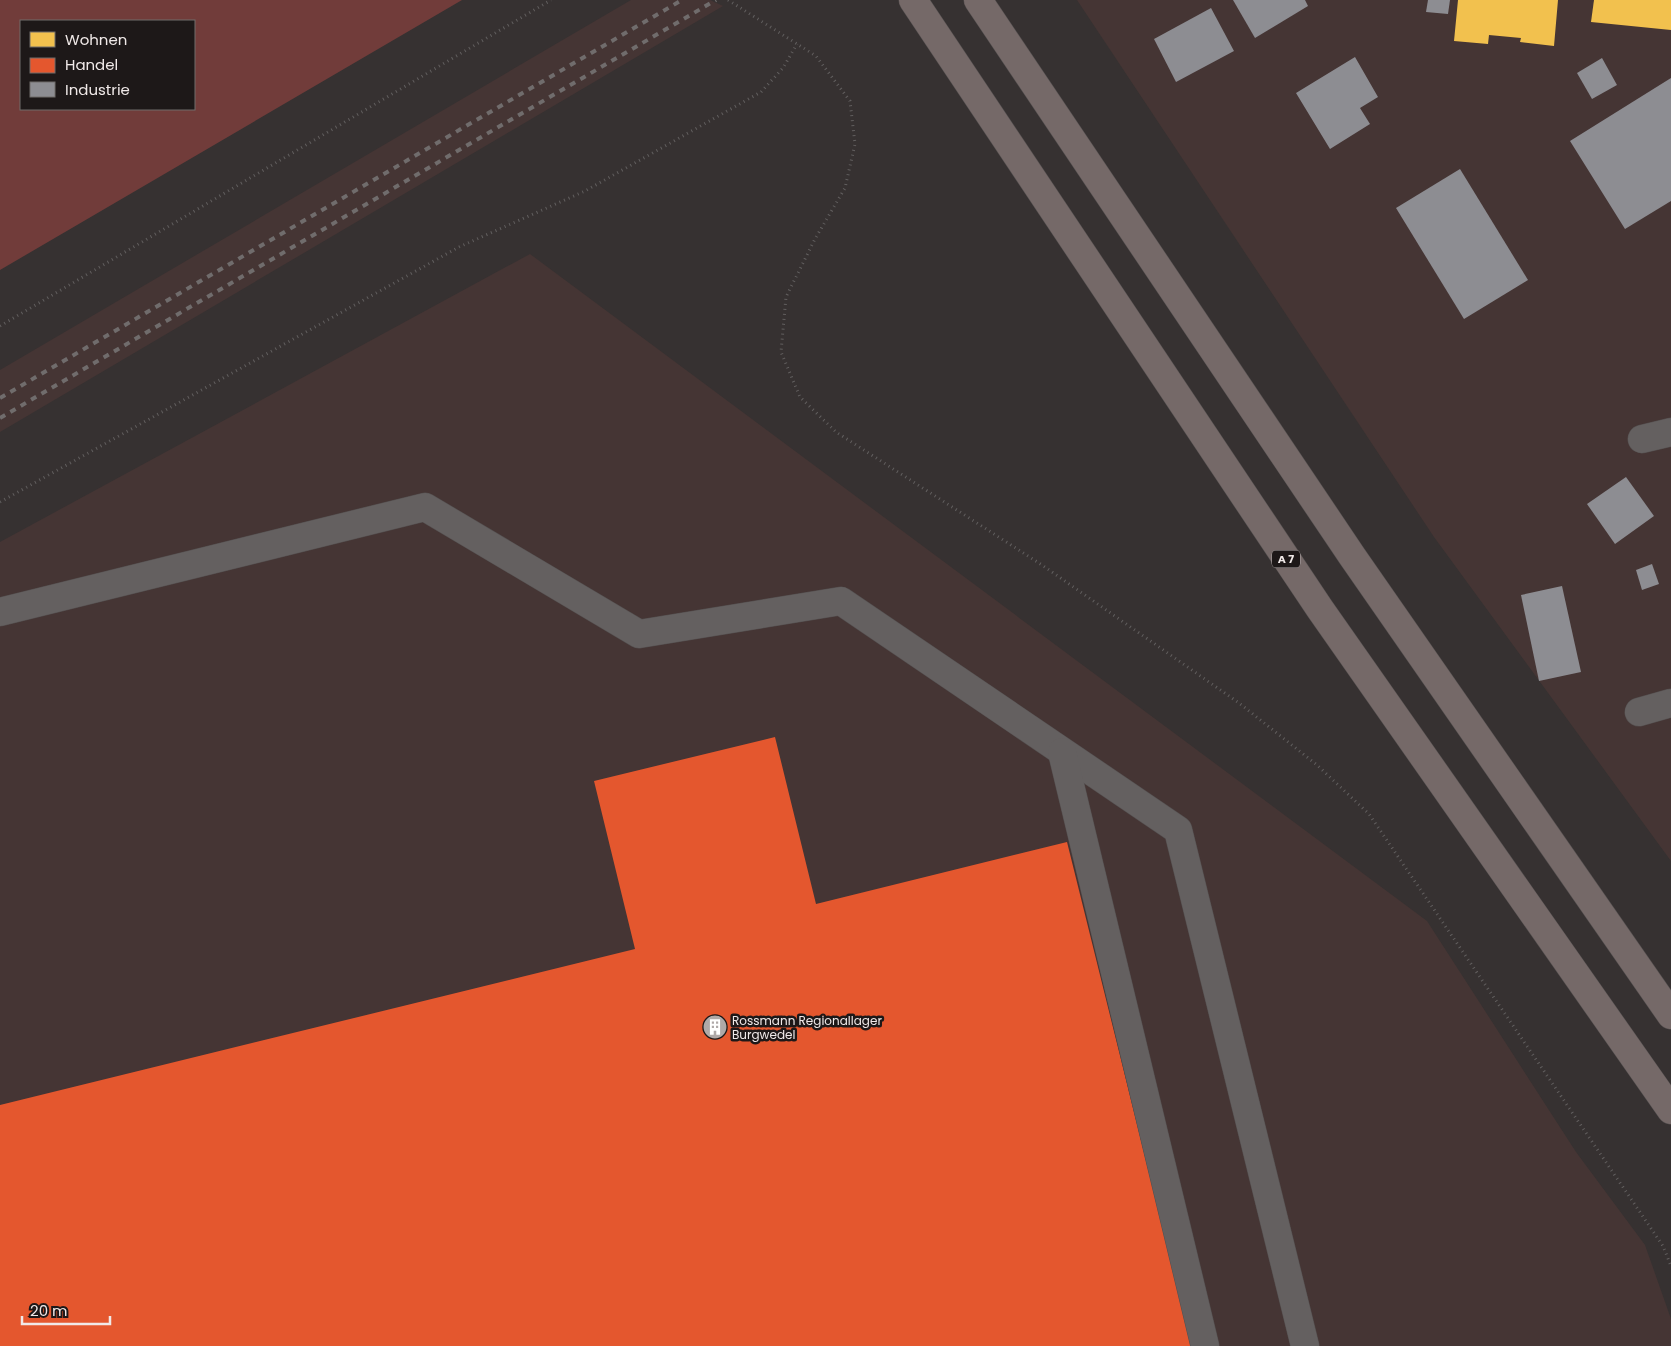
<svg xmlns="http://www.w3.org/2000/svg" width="1671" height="1346" viewBox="0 0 1671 1346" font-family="Poppins,sans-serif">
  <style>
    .built { fill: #453534 }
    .green { fill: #713c3a; fill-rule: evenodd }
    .homes { fill: #f2c14e }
    .shops { fill: #e4572e }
    .industry { fill: #8d8d92 }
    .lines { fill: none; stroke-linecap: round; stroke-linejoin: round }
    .minor-casing { stroke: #544f4f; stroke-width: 29 }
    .highway-casing { stroke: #544f4f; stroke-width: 29 }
    .path { stroke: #625f5f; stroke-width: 3; stroke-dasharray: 1 4; stroke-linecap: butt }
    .minor { stroke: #646060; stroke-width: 28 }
    .highway { stroke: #756968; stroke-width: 28 }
    .rail { stroke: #706c6c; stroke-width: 4; stroke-dasharray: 6 6; stroke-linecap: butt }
    .labels { text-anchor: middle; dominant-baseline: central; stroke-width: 5; stroke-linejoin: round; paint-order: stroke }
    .shield { fill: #1d1818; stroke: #b1aaaa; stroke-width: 1 }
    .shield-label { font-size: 11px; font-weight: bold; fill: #f0e9e8 }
    .poi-label { font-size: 12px; fill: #f0e9e8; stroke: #1d1818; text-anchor: start }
  </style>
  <rect width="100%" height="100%" fill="#363131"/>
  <g class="built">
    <polygon points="631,0 710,0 723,6 0,432 0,370"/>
    <polygon points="1077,0 1671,0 1671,861 1434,537"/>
    <polygon points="530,254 1427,921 1576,1152 1645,1245 1671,1319 1671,1346 0,1346 0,542"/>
  </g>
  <path class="green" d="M0,0h462l-462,270zM21,21h173v88h-173z"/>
  <g class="homes">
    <polygon points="1458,0 1558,0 1554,46 1520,42 1521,38 1489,35 1488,44 1454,41"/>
    <polygon points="1594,0 1671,0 1671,30 1591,22"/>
  </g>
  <polygon class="shops" points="775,737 816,904 1067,842 1192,1346 0,1346 0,1105 635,949 594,781"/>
  <g class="industry">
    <polygon points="1233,0 1305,0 1308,6 1255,38"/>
    <polygon points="1428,0 1450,0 1448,14 1426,12"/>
    <polygon points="1211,8 1234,51 1176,82 1154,39"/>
    <polygon points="1355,57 1378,97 1360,108 1370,124 1330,149 1296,93"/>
    <polygon points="1602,58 1617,85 1592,99 1577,73"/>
    <polygon points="1671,78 1671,201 1625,229 1570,141"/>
    <polygon points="1460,169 1528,280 1464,319 1396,208"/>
    <polygon points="1626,477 1654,516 1615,544 1587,504"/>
    <polygon points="1652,564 1659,584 1642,590 1636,570"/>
    <polygon points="1562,586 1581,672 1539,681 1521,595"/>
  </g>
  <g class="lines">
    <defs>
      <g id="minor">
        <polyline points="1642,439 1671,432"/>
        <polyline points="0,612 425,507 639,634 841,601 1178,830 1305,1346"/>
        <polyline points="1639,712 1671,703"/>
        <polyline points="1062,752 1205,1346"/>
      </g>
      <g id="highway">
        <polyline points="913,0 1320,609 1671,1110"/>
        <polyline points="978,0 1352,556 1671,1015"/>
      </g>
    </defs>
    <use href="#minor" class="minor-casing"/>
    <use href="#highway" class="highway-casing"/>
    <g class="path">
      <polyline points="728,0 816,56 850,101 855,144 845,188 815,239 786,297 781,352 800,397 836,432 1042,565 1239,703 1317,765 1369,814 1663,1246 1671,1266"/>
      <polyline points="0,326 551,0"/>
      <polyline points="0,502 459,247 585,191 761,92 783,68 797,44"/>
    </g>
    <use href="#minor" class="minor"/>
    <use href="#highway" class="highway"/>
    <g class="rail">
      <polyline points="0,398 682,0"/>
      <polyline points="0,418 716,0"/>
    </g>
  </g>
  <defs>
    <symbol id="building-disc" viewBox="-11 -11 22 22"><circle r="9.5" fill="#afa9a8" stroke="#1d1818"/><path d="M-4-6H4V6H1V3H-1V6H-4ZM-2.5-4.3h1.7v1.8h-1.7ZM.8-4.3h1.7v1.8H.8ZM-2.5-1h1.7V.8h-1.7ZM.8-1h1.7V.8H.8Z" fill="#fff"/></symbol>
  </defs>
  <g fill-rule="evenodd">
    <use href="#building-disc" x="701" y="1013" width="28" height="28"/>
  </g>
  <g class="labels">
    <rect class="shield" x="1272" y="550.5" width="28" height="17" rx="4"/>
    <g class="shield-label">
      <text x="1286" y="559">A 7</text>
    </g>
    <g class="poi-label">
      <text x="732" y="1020">Rossmann Regionallager<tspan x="732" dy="14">Burgwedel</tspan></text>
    </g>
  </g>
  <rect x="20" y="20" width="175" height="90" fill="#1d1818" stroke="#716c6b"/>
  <rect x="30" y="32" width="25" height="15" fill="#f2c14e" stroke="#716c6b"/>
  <text x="65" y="45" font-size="15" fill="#f0e9e8">Wohnen</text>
  <rect x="30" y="58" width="25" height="15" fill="#e4572e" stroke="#716c6b"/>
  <text x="65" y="70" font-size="15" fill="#f0e9e8">Handel</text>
  <rect x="30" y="82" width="25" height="15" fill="#8d8d92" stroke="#716c6b"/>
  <text x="65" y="95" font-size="15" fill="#f0e9e8">Industrie</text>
  <path d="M22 1316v8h88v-8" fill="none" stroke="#f0e9e8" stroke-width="2.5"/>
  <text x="30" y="1316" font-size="15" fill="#f0e9e8" stroke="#1d1818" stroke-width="4" paint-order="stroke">20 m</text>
</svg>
